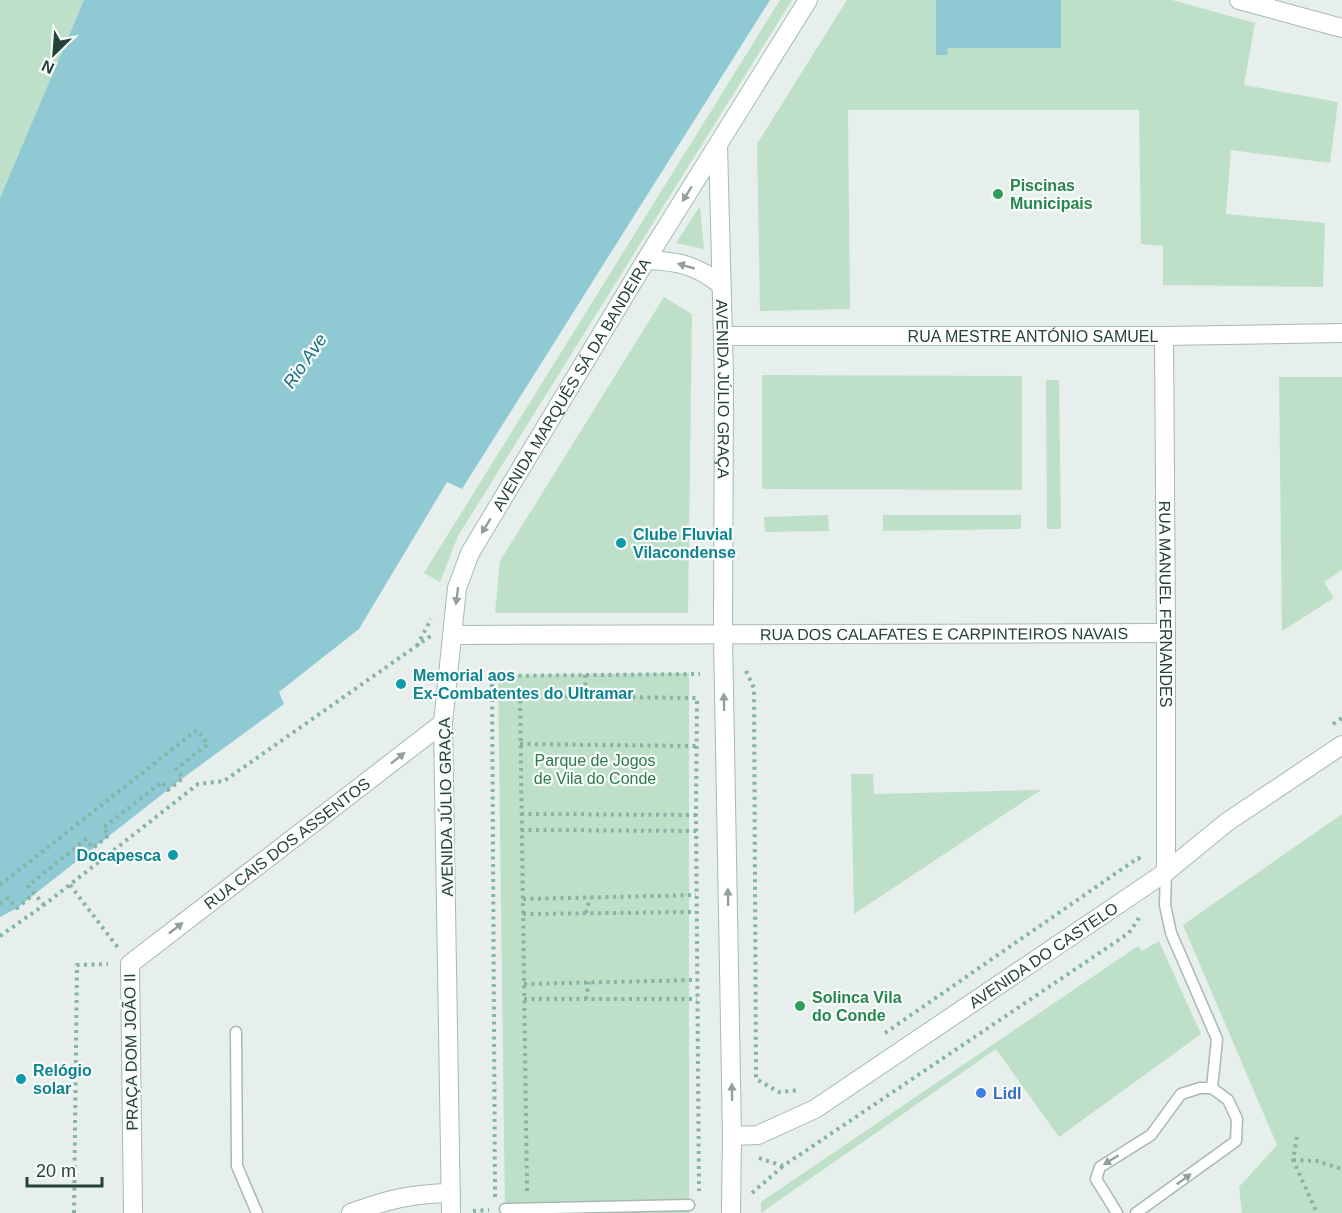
<svg xmlns="http://www.w3.org/2000/svg" width="1342" height="1213" viewBox="0 0 1342 1213" font-family="Arial,sans-serif">
  <style>
    .green { fill: #bfe0c8 }
    .water { fill: #8ec9d4 }
    .lines { fill: none; stroke-linecap: round; stroke-linejoin: round }
    .lane-casing { stroke: #a8b8b2; stroke-width: 13 }
    .street-casing { stroke: #a8b8b2; stroke-width: 20 }
    .secondary-casing { stroke: #a4bbb3; stroke-width: 20 }
    .path { stroke: #86b3a5; stroke-width: 4; stroke-dasharray: 3 4.5; stroke-linecap: butt }
    .lane { stroke: #fff; stroke-width: 10 }
    .street { stroke: #fff; stroke-width: 18 }
    .secondary { stroke: #fff; stroke-width: 18 }
    .oneway { fill: #92a09c }
    .leisure-dot { fill: #2e9e5b; stroke: #f7fbf9; stroke-width: 2 }
    .culture-dot { fill: #0f9aa8; stroke: #f7fbf9; stroke-width: 2 }
    .shop-dot { fill: #3f7fe0; stroke: #f7fbf9; stroke-width: 2 }
    .labels { text-anchor: middle; dominant-baseline: central; stroke-width: 4.5; stroke-linejoin: round; paint-order: stroke }
    .leisure-label { font-size: 16px; font-weight: bold; fill: #27864d; stroke: #f7fbf9; text-anchor: start }
    .street-label { font-size: 16px; fill: #24423a; stroke: #f7fbf9 }
    .culture-label { font-size: 16px; font-weight: bold; fill: #0d838f; stroke: #f7fbf9; text-anchor: start }
    .park-label { font-size: 16px; fill: #2d7a4b; stroke: #f7fbf9 }
    .shop-label { font-size: 16px; font-weight: bold; fill: #366cbe; stroke: #f7fbf9; text-anchor: start }
    .water-label { font-size: 18px; font-style: italic; fill: #1c6f80; stroke: #f7fbf9 }
  </style>
  <rect width="100%" height="100%" fill="#e6efeb"/>
  <g class="green">
    <polygon points="0,0 84,0 0,198"/>
    <polygon points="780,0 792,0 458,536 440,582 424,573"/>
    <polygon points="847,0 1172,0 1255,23 1244,85 1338,102 1330,163 1231,150 1226,214 1325,223 1323,287 1163,285 1163,246 1141,244 1139,110 848,110 850,309 760,311 757,144"/>
    <polygon points="700,206 704,249 676,243"/>
    <polygon points="664,297 692,314 688,613 495,613 500,561"/>
    <polygon points="762,375 1022,376 1022,490 762,489"/>
    <polygon points="1279,377 1342,377 1342,570 1324,582 1334,598 1282,631"/>
    <polygon points="1046,380 1059,380 1061,529 1047,529"/>
    <polygon points="828,515 829,531 765,532 764,517"/>
    <polygon points="883,515 1021,515 1021,529 883,531"/>
    <polygon points="689,673 689,1213 505,1213 498,675"/>
    <polygon points="851,774 873,774 874,794 1041,790 854,914"/>
    <polygon points="1342,814 1342,1213 1242,1213 1239,1187 1277,1145 1183,925"/>
    <polygon points="1159,941 1201,1034 1059,1137 996,1049 761,1213 761,1202 1138,946 1142,951"/>
  </g>
  <g class="water">
    <polygon points="84,0 770,0 462,489 447,482 359,629 279,692 284,704 183,778 17,908 0,917 0,198"/>
    <polygon points="936,0 1061,0 1061,48 948,48 947,55 936,55"/>
  </g>
  <g class="lines">
    <defs>
      <g id="lane">
        <polyline points="1166,872 1165,905 1171,933 1217,1039 1212,1088"/>
        <polyline points="236,1032 237,1166 257,1213"/>
        <polyline points="505,1209 689,1205"/>
        <polyline points="1117,1213 1096,1179 1100,1167 1151,1135 1181,1094 1200,1088 1212,1088 1228,1100 1237,1119 1236,1141 1136,1213"/>
      </g>
      <g id="street">
        <polyline points="1239,0 1342,28"/>
        <path id="s1" d="M723,336h441l178,-3"/>
        <path id="s2" d="M1164,336l2,297v239"/>
        <path id="s3" d="M454,635l712,-2"/>
        <path id="s4" d="M133,1213l-3,-249 313,-241"/>
        <path d="M351,1213c38,-14 60,-19 100,-20"/>
      </g>
      <g id="secondary">
        <path id="s5" d="M718,145l6,233 -1,257 9,501 -1,77"/>
        <path d="M646,260c31,1 51,5 75,25"/>
        <path id="s6" d="M732,1136l26,-1 57,-26 351,-237 61,-50 115,-77"/>
        <path id="s7" d="M451,1213l-8,-490 14,-135 13,-35 176,-293 162,-260"/>
      </g>
    </defs>
    <use href="#lane" class="lane-casing"/>
    <use href="#street" class="street-casing"/>
    <use href="#secondary" class="secondary-casing"/>
    <g class="path">
      <polyline points="417,646 431,619"/>
      <polyline points="746,671 754,688 756,1079 779,1092 800,1090"/>
      <polyline points="585,675 586,696"/>
      <polyline points="1333,724 1342,718"/>
      <polyline points="520,744 697,746"/>
      <polyline points="521,814 696,815"/>
      <polyline points="521,830 696,831"/>
      <polyline points="0,885 197,730 208,744 176,769 183,778 168,790 162,782 103,828 109,835 93,848 86,839 28,886 44,905"/>
      <polyline points="70,885 119,949"/>
      <polyline points="523,899 696,895"/>
      <polyline points="0,904 8,898 17,908 34,894"/>
      <polyline points="586,913 590,898"/>
      <polyline points="523,914 696,912"/>
      <polyline points="0,936 44,905 198,784 224,781 432,635"/>
      <polyline points="524,984 697,980"/>
      <polyline points="524,999 697,999"/>
      <polyline points="586,999 589,982"/>
      <polyline points="885,1033 1138,858 1144,861"/>
      <polyline points="1297,1137 1293,1160 1317,1213"/>
      <polyline points="759,1158 783,1166 1129,933 1139,918"/>
      <polyline points="1293,1160 1317,1161 1342,1169"/>
      <polyline points="527,1191 520,696 697,698 696,815 699,1191"/>
      <polyline points="752,1193 782,1167"/>
      <polyline points="495,1197 492,676 700,674"/>
      <polyline points="473,1211 489,1210"/>
      <polyline points="74,1213 77,965 108,964"/>
    </g>
    <use href="#lane" class="lane"/>
    <use href="#street" class="street"/>
    <use href="#secondary" class="secondary"/>
  </g>
  <defs><path id="oneway-solid" d="M-6-.8H1V-3.2L6.5 0L1 3.2V.8H-6Z" transform="scale(1.5)"/></defs>
  <g class="oneway">
    <use href="#oneway-solid" transform="translate(687 194) rotate(122)"/>
    <use href="#oneway-solid" transform="translate(686 266) rotate(-164)"/>
    <use href="#oneway-solid" transform="translate(486 526) rotate(121)"/>
    <use href="#oneway-solid" transform="translate(457 596) rotate(97)"/>
    <use href="#oneway-solid" transform="translate(724 702) rotate(-91)"/>
    <use href="#oneway-solid" transform="translate(398 758) rotate(-38)"/>
    <use href="#oneway-solid" transform="translate(728 897) rotate(-91)"/>
    <use href="#oneway-solid" transform="translate(176 928) rotate(-38)"/>
    <use href="#oneway-solid" transform="translate(732 1092) rotate(-91)"/>
    <use href="#oneway-solid" transform="translate(1111 1160) rotate(148)"/>
    <use href="#oneway-solid" transform="translate(1184 1179) rotate(-36)"/>
  </g>
  <g class="leisure-dot">
    <circle cx="998" cy="194" r="6"/>
    <circle cx="800" cy="1006" r="6"/>
  </g>
  <g class="culture-dot">
    <circle cx="621" cy="543" r="6"/>
    <circle cx="401" cy="684" r="6"/>
    <circle cx="173" cy="855" r="6"/>
    <circle cx="21" cy="1079" r="6"/>
  </g>
  <circle class="shop-dot" cx="981" cy="1093" r="6"/>
  <g class="labels">
    <g class="leisure-label">
      <text x="1010" y="185">Piscinas<tspan x="1010" dy="18">Municipais</tspan></text>
      <text x="812" y="997">Solinca Vila<tspan x="812" dy="18">do Conde</tspan></text>
    </g>
    <g class="street-label">
      <text stroke="none"><textPath href="#s1" startOffset="310">RUA MESTRE ANTÓNIO SAMUEL</textPath></text>
      <text stroke="none"><textPath href="#s7" startOffset="860">AVENIDA MARQUÊS SÁ DA BANDEIRA</textPath></text>
      <text stroke="none"><textPath href="#s5" startOffset="244">AVENIDA JÚLIO GRAÇA</textPath></text>
      <text stroke="none"><textPath href="#s2" startOffset="268">RUA MANUEL FERNANDES</textPath></text>
      <text stroke="none"><textPath href="#s3" startOffset="490">RUA DOS CALAFATES E CARPINTEIROS NAVAIS</textPath></text>
      <text transform="translate(446 807) rotate(-91)">AVENIDA JÚLIO GRAÇA</text>
      <text stroke="none"><textPath href="#s4" startOffset="447">RUA CAIS DOS ASSENTOS</textPath></text>
      <text stroke="none"><textPath href="#s6" startOffset="364">AVENIDA DO CASTELO</textPath></text>
      <text transform="translate(131 1052) rotate(-91)">PRAÇA DOM JOÃO II</text>
    </g>
    <g class="culture-label">
      <text x="633" y="534">Clube Fluvial<tspan x="633" dy="18">Vilacondense</tspan></text>
      <text x="413" y="675">Memorial aos<tspan x="413" dy="18">Ex-Combatentes do Ultramar</tspan></text>
      <text x="161" y="855" text-anchor="end">Docapesca</text>
      <text x="33" y="1070">Relógio<tspan x="33" dy="18">solar</tspan></text>
    </g>
    <g class="park-label">
      <text x="595" y="760">Parque de Jogos<tspan x="595" dy="18">de Vila do Conde</tspan></text>
    </g>
    <g class="shop-label">
      <text x="993" y="1093">Lidl</text>
    </g>
    <g class="water-label">
      <text transform="translate(305 361) rotate(-55)">Rio Ave</text>
    </g>
  </g>
  <g transform="translate(54 54) rotate(205)" stroke="#f7fbf9" stroke-width="4.5" paint-order="stroke">
  <path d="M0-4.5L10 22L0 15L-10 22Z" fill="#24423a"/>
  <text y="-9" font-size="16" font-weight="bold" text-anchor="middle" fill="#24423a">N</text>
  </g>
  <path d="M27 1177v9h75v-9" fill="none" stroke="#24423a" stroke-width="3"/>
  <text x="36" y="1177" font-size="18" fill="#24423a" stroke="#f7fbf9" stroke-width="4.5" paint-order="stroke">20 m</text>
</svg>
